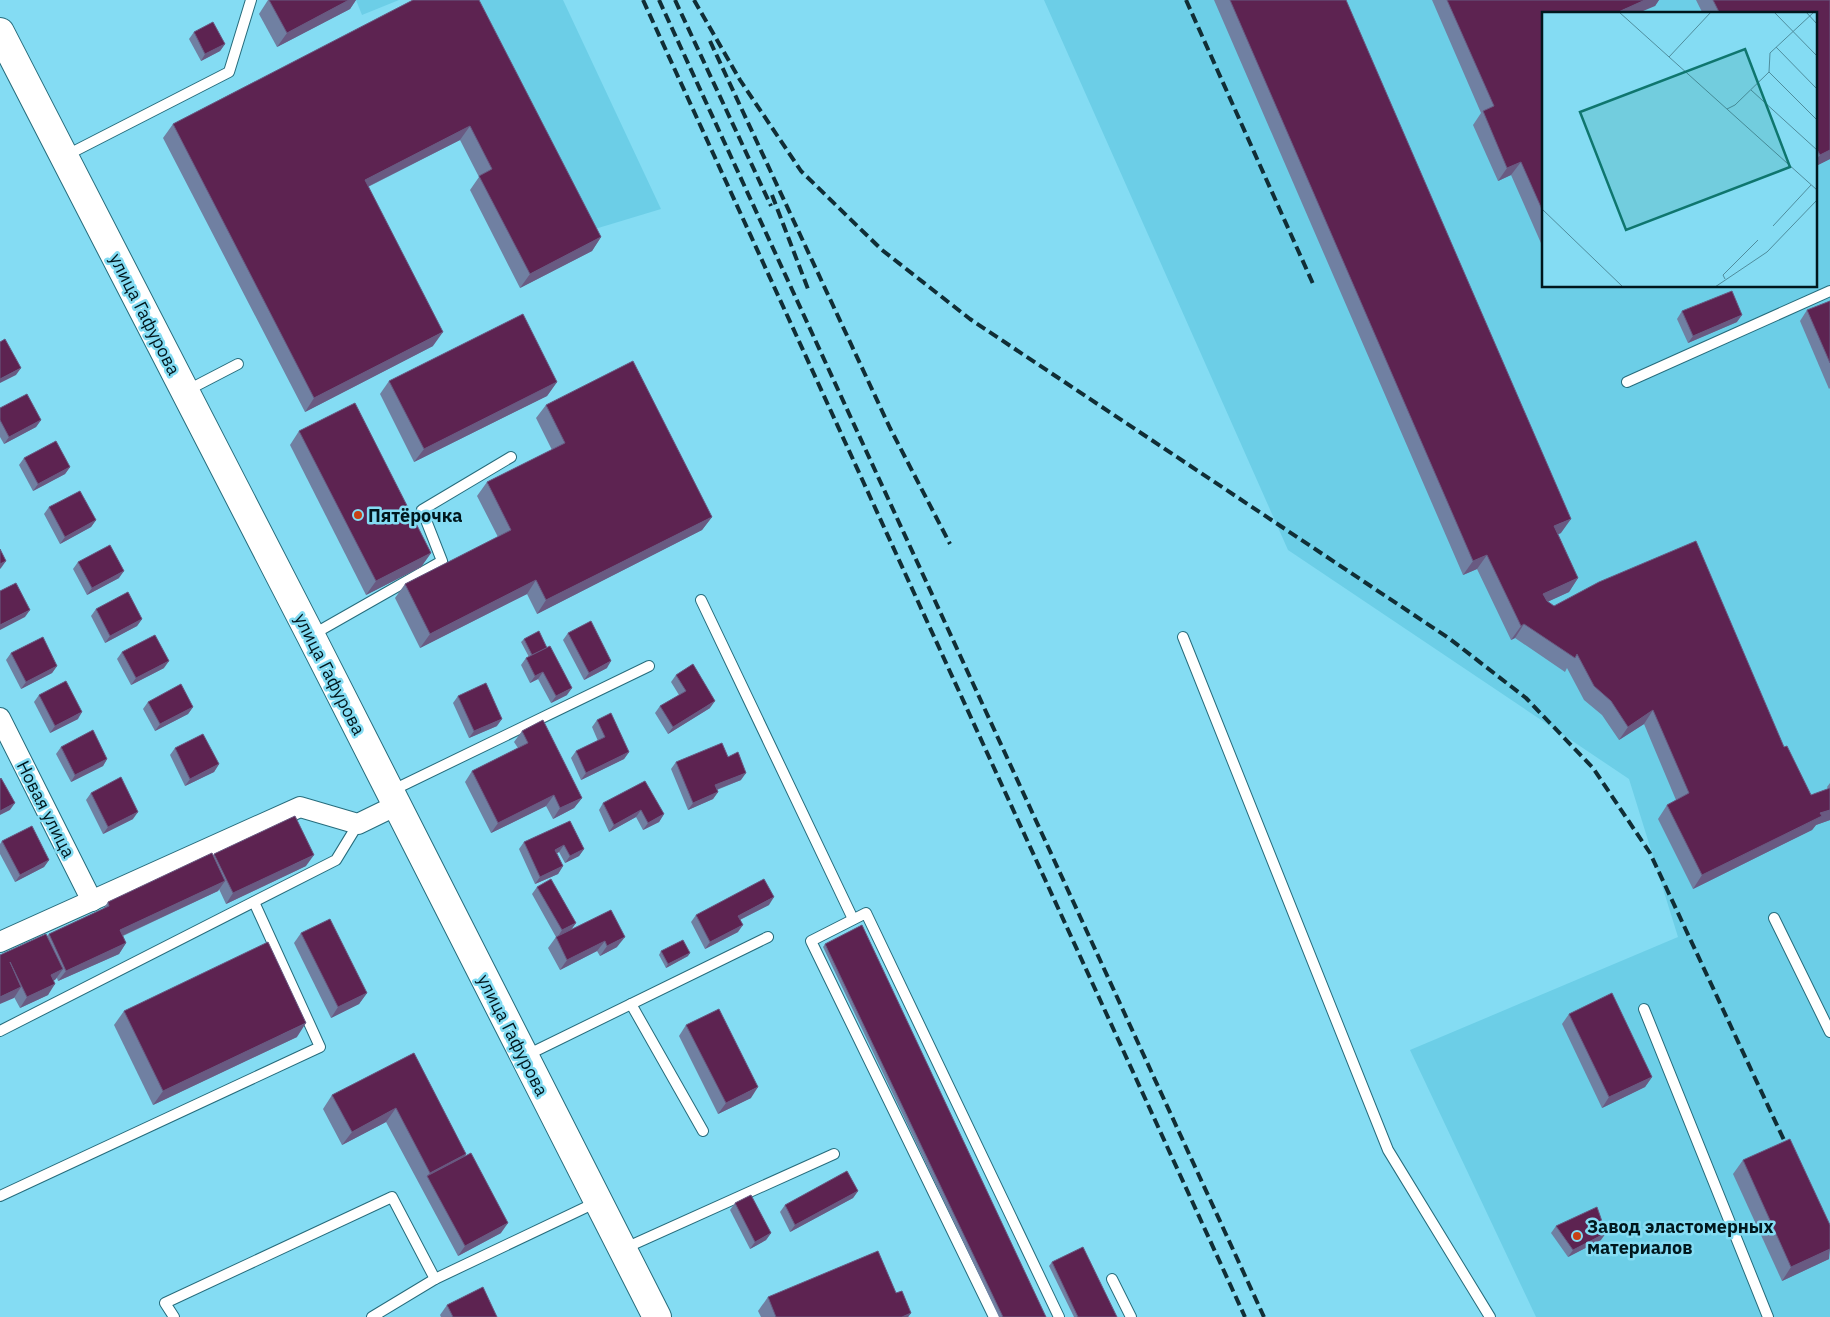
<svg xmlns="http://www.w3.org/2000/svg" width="1830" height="1317" viewBox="0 0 1830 1317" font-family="'IBM Plex Sans',sans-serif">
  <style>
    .built { fill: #6ccee7; fill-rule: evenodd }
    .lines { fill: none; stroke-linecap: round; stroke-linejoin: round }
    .lane-casing { stroke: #266c7c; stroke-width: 12 }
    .street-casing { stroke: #266c7c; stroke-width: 22 }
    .secondary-casing { stroke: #266c7c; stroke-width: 30 }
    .lane { stroke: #fff; stroke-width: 10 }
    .street { stroke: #fff; stroke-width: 20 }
    .secondary { stroke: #fff; stroke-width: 28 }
    .rail { stroke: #102e36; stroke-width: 4; stroke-dasharray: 10 5; stroke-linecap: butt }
    .wall { fill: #7080a2 }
    .shaded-wall { fill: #695a82 }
    .building { fill: #5d2351; stroke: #695a82 }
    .poi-dot { fill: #c94014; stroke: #84dcf3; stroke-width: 2 }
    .labels { text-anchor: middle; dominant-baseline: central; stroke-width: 5; stroke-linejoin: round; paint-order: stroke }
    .street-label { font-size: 18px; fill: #00171d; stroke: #84dcf3 }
    .poi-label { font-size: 18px; font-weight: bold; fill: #00171d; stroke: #84dcf3; text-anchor: start }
    .inset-road { fill: none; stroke: #4f8d9d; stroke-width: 1 }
    .view { fill: #0f766e; fill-opacity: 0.15; stroke: #0f766e; stroke-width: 2.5 }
    .inset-edge { fill: none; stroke: #00171d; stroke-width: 2.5 }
  </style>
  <rect width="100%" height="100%" fill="#84dcf3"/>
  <g class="built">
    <polygon points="356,0 399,0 362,15"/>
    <polygon points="468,0 563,0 661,209 585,232"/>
    <path d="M1044,0h786v1317h-294l-126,-267 268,-113 -49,-158 -341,-229zM1544,14h272v272h-272z"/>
  </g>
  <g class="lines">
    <defs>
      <g id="lane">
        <polyline points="65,156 229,72 251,0"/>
        <polyline points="1627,382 1830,291"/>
        <polyline points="186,391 238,364"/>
        <polyline points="701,600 853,919"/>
        <polyline points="312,635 442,561 422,510 511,457"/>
        <polyline points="1183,637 1388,1150 1490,1317"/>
        <polyline points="391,791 649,666"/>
        <polyline points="1774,918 1830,1032"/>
        <polyline points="631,1004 703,1131"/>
        <polyline points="1644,1009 1768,1317"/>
        <polyline points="0,1031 336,860 358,824"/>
        <polyline points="525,1056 768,937"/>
        <polyline points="0,1196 320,1047 254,902"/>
        <polyline points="623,1249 834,1154"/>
        <polyline points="1112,1279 1131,1317"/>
        <polyline points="174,1317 165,1303 392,1197 435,1279"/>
        <polyline points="372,1317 435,1279 597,1202"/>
        <polyline points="994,1317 811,941 866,913 1059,1317"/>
      </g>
      <g id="street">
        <polyline points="0,718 92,901"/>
        <polyline points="0,942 300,807 358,824 397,805"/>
      </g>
      <polyline id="secondary" points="0,32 311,636 657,1317"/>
    </defs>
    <use href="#lane" class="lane-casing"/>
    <use href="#street" class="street-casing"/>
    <use href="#secondary" class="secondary-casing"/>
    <use href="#lane" class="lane"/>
    <use href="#street" class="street"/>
    <use href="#secondary" class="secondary"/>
    <g class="rail">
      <polyline points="643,0 1245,1317"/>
      <polyline points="659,0 1264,1317"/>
      <polyline points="675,0 771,206"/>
      <polyline points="694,0 740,80 801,171 882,250 970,319 1450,639 1526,698 1593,768 1650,853 1790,1153"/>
      <polyline points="1186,0 1314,286"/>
      <polyline points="710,41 890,428 950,544"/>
      <polyline points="772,195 808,289"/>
    </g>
  </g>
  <g class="wall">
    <polygon points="268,0 356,0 350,9 277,47 259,14"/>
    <polygon points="413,0 601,237 592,251 520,288 470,190 479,177 460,140 368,187 433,346 305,412 163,138 173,124"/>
    <polygon points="1214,0 1346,0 1561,533 1558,534 1578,578 1569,592 1547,602 1784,747 1811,795 1828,789 1827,787 1830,783 1830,820 1816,825 1812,830 1693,889 1658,819 1667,805 1676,800 1644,724 1619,740 1602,715 1584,700 1567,668 1565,672 1515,638 1511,640 1477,569 1463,575"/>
    <polygon points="1432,0 1659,0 1655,6 1544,14 1544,250 1511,175 1498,181 1473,125 1481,113"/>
    <polygon points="1696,0 1830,0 1830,159 1816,166 1816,14 1703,14"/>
    <polygon points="194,32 225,44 220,51 201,61 189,39"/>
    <polygon points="1830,301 1830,388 1829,389 1800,321 1807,310"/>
    <polygon points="1682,311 1737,322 1688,343 1677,319"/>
    <polygon points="389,381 557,382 547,396 414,462 380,394"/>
    <polygon points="546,405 712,517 702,530 537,614 527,594 420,648 395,598 405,584 498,537 477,496 487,482 552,450 536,418"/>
    <polygon points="0,408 41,420 36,427 4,444 0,437"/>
    <polygon points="299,431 431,553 421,567 366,595 290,445"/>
    <polygon points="24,458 70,467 65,474 33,491 19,465"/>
    <polygon points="49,507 96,520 91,527 60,544 44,514"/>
    <polygon points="78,562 119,578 87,595 73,569"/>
    <polygon points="96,609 142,619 137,626 105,643 91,616"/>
    <polygon points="568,633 607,668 584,680 563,640"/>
    <polygon points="524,639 567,695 551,703 538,679 530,683 521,665 526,658 529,657 521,642"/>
    <polygon points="122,652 164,668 131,685 117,659"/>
    <polygon points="11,653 57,666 52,673 21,689 6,660"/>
    <polygon points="676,675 710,708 668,734 655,713 660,706 679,695 671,682"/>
    <polygon points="39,695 78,719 50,733 34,702"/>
    <polygon points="458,696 497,726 469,738 453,703"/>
    <polygon points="148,702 193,707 188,714 155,731 143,709"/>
    <polygon points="597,720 629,752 624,759 581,780 571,758 576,751 598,741 592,727"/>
    <polygon points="522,731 582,798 574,808 553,819 546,806 491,833 465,782 472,771 518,748 514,742"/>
    <polygon points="61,747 107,759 103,766 71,782 56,754"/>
    <polygon points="175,748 219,764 214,772 185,786 170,755"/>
    <polygon points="728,757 741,780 717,790 718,792 713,799 688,810 671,769 676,762"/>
    <polygon points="91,793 133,819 103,834 86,800"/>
    <polygon points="603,803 664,814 659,822 643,830 636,817 609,832 599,810"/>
    <polygon points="570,821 584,849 579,856 565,863 559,852 557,853 563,866 558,874 535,884 519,849 524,842"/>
    <polygon points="2,841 49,860 44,867 15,882 0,854 0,844"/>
    <polygon points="214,854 306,866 226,904 219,889 218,891 123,936 126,943 119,954 58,981 57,978 54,980 48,995 20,1008 14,997 14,998 0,955 47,936 49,934 103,909 108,902 213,856"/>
    <polygon points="537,887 571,930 611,910 617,947 600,956 597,951 560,970 548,948 556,937 532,894"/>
    <polygon points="769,905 740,920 738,932 705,949 691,922 696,915"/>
    <polygon points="301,933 367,993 359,1004 331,1018 294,943"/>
    <polygon points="825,944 1046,1317 999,1317 823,947"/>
    <polygon points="661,951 688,956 666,968 659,955"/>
    <polygon points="124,1011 297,1037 153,1105 114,1025"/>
    <polygon points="1569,1014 1652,1077 1645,1087 1602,1108 1562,1024"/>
    <polygon points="686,1025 751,1098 718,1114 679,1036"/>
    <polygon points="414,1053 466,1154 465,1156 501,1233 458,1256 386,1122 342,1145 323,1109 332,1095"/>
    <polygon points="1743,1160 1829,1259 1782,1281 1733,1174"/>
    <polygon points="858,1191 853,1198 790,1232 780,1212 785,1205"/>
    <polygon points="735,1203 771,1233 766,1240 750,1249 730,1210"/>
    <polygon points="1556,1226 1601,1240 1568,1257 1551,1233"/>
    <polygon points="1052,1262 1117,1317 1074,1317 1049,1266"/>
    <polygon points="896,1293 911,1313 908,1317 761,1317 758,1311 768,1297"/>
    <polygon points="447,1305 497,1317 441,1317 440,1315"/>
  </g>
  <g class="shaded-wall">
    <polygon points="349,0 356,0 350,9 277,47 287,33"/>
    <polygon points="1645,0 1659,0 1655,6 1636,14 1614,14"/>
    <polygon points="225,44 220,51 201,61 205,54"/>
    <polygon points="470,126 460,140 355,193 365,180"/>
    <polygon points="1830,150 1830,159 1816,166 1816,160 1820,155"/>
    <polygon points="1521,162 1511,175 1498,181 1507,168"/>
    <polygon points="601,237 592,251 520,288 530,274"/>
    <polygon points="1742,315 1737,322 1688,343 1693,336"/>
    <polygon points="443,332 433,346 305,412 314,398"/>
    <polygon points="21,368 16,375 0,383 0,379"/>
    <polygon points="557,382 547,396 414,462 424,449"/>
    <polygon points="41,420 36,427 4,444 9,437"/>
    <polygon points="70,467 65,474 33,491 38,484"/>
    <polygon points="712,517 702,530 537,614 546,600"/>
    <polygon points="1571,519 1561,533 1544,540 1554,526"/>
    <polygon points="96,520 91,527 60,544 65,537"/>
    <polygon points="431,553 421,567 366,595 376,581"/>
    <polygon points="1487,555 1477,569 1463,575 1473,561"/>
    <polygon points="6,561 1,568 0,569 0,564"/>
    <polygon points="124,571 119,578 87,595 92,588"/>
    <polygon points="1578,578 1569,592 1534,608 1543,594"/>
    <polygon points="536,580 527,594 420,648 430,634"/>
    <polygon points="30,610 25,617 0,630 0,625"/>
    <polygon points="142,619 137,626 105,643 110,636"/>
    <polygon points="1524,624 1515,638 1511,640 1521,626"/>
    <polygon points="169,661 164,668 131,685 136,678"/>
    <polygon points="611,661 607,668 584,680 589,673"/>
    <polygon points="57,666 52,673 21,689 26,682"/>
    <polygon points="543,672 538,679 530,683 535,676"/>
    <polygon points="572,688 567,695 551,703 556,696"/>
    <polygon points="715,701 710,708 668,734 673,727"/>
    <polygon points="193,707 188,714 155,731 160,724"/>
    <polygon points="1653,710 1644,724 1619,740 1628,727"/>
    <polygon points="82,712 78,719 50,733 55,726"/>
    <polygon points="502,719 497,726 469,738 474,731"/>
    <polygon points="629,752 624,759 581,780 586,773"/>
    <polygon points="107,759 103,766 71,782 75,775"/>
    <polygon points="219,764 214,772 185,786 190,779"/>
    <polygon points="746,773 741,780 710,792 715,785"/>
    <polygon points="718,792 713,799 688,810 693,803"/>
    <polygon points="554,795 546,806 491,833 498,823"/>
    <polygon points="582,798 574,808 553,819 560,808"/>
    <polygon points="15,803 10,810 0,815 0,811"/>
    <polygon points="641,810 636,817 609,832 614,825"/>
    <polygon points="1830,810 1830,820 1816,825 1812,830 1693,889 1702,875 1820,813"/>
    <polygon points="138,812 133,819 103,834 108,827"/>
    <polygon points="664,814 659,822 643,830 648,823"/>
    <polygon points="564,845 559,852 550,857 555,850"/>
    <polygon points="584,849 579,856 565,863 570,856"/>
    <polygon points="314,855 306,866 226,904 233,893"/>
    <polygon points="49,860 44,867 15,882 20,875"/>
    <polygon points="563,866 558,874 535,884 540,877"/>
    <polygon points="225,881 218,891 113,940 120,930"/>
    <polygon points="774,897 769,905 733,923 738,916"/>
    <polygon points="576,923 571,930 557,938 562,930"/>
    <polygon points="743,925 738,932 705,949 710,942"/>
    <polygon points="625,937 617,947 600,956 607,946"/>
    <polygon points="605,941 597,951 560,970 567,960"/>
    <polygon points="126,943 119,954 58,981 66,971"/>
    <polygon points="690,953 688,956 666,968 668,964"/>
    <polygon points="63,969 55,980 44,985 51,975"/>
    <polygon points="55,984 48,995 20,1008 27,997"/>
    <polygon points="21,987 14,998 0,1004 0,997"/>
    <polygon points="367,993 359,1004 331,1018 338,1007"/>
    <polygon points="306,1023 297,1037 153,1105 163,1091"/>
    <polygon points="1652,1077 1645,1087 1602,1108 1609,1097"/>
    <polygon points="758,1087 751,1098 718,1114 726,1103"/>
    <polygon points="396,1108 386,1122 342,1145 352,1132"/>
    <polygon points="466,1154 457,1167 427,1176 430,1173"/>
    <polygon points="858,1191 853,1198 790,1232 795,1225"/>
    <polygon points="508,1223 501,1233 458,1256 465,1246"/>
    <polygon points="771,1233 766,1240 750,1249 755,1242"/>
    <polygon points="1606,1233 1601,1240 1568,1257 1573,1250"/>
    <polygon points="1830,1249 1829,1259 1782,1281 1791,1267"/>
    <polygon points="911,1313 908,1317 902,1317"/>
  </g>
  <g class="building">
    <polygon points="269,0 349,0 287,33"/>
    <polygon points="413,0 479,0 601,237 530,274 479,176 492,169 470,126 365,180 443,332 314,398 173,124"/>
    <polygon points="1230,0 1346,0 1571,519 1554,526 1578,578 1543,594 1547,601 1554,606 1599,582 1696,541 1784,747 1787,746 1811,795 1830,788 1830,810 1820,813 1822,816 1702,875 1667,805 1689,793 1653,710 1628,727 1611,701 1594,686 1577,654 1575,658 1524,624 1521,626 1487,555 1473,561"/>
    <polygon points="1447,0 1645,0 1614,14 1544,14 1544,214 1521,162 1507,168 1483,111 1494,106"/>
    <polygon points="1713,0 1830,0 1830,150 1820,155 1816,148 1816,14 1720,14"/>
    <polygon points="213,22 225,44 205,54 194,32"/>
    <polygon points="1732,291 1742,315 1693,336 1682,311"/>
    <polygon points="1830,301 1830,363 1807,310"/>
    <polygon points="523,314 557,382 424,449 389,381"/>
    <polygon points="5,339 21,368 0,379 0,342"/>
    <polygon points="633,361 712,517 546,600 536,580 430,634 405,584 511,530 487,482 565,443 546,405"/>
    <polygon points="27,394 41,420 9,437 0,420 0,408"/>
    <polygon points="355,403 431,553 376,581 299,431"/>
    <polygon points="56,441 70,467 38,484 24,458"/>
    <polygon points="80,491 96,520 65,537 49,507"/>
    <polygon points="110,545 124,571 92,588 78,562"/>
    <polygon points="0,549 6,561 0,564"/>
    <polygon points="16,583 30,610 0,625 0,591"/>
    <polygon points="128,592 142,619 110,636 96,609"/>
    <polygon points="591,621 611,661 589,673 568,633"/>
    <polygon points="539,631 547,648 532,655 524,639"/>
    <polygon points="155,635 169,661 136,678 122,652"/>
    <polygon points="43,637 57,666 26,682 11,653"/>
    <polygon points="550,646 572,688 556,696 543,672 535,676 526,658"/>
    <polygon points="693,664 715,701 673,727 660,706 686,691 676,675"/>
    <polygon points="66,681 82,712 55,726 39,695"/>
    <polygon points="486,683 502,719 474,731 458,696"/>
    <polygon points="181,684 193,707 160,724 148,702"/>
    <polygon points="611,713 629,752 586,773 576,751 605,737 597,720"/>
    <polygon points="543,720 582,798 560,808 554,795 498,823 472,771 528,743 522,731"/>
    <polygon points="93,730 107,759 75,775 61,747"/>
    <polygon points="203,734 219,764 190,779 175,748"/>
    <polygon points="722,743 728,757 738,752 746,773 715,785 718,792 693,803 676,762"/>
    <polygon points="121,777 138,812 108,827 91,793"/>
    <polygon points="1,778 15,803 0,811 0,779"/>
    <polygon points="645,781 664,814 648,823 641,810 614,825 603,803"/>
    <polygon points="295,816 314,855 233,893 214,854"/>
    <polygon points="570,821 584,849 570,856 564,845 555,850 563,866 540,877 524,842"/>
    <polygon points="32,826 49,860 20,875 2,841"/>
    <polygon points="212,853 225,881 120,930 126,943 66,971 49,934 109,906 108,902"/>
    <polygon points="551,879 576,923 562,930 537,887"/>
    <polygon points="764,879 774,897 738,916 743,925 710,942 696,915"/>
    <polygon points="611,910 625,937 607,946 605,941 567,960 556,937"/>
    <polygon points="330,919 367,993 338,1007 301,933"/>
    <polygon points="862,925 1046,1317 1003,1317 825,944"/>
    <polygon points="46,934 63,969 51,975 55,984 27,997 10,962 21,987 0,997 0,955"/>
    <polygon points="683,940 690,953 668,964 661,951"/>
    <polygon points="268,942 306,1023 163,1091 124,1011"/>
    <polygon points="1612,993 1652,1077 1609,1097 1569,1014"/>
    <polygon points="719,1009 758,1087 726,1103 686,1025"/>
    <polygon points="414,1053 466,1154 430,1173 396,1108 352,1132 332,1095"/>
    <polygon points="1790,1139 1830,1225 1830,1249 1791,1267 1743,1160"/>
    <polygon points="471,1153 508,1223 465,1246 427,1176"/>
    <polygon points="847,1171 858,1191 795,1225 785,1205"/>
    <polygon points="751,1195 771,1233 755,1242 735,1203"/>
    <polygon points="1597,1207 1606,1233 1573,1250 1556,1226"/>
    <polygon points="1083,1247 1117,1317 1078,1317 1052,1262"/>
    <polygon points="878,1251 896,1293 902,1291 911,1313 902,1317 776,1317 768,1297"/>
    <polygon points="483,1287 497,1317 453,1317 447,1305"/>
  </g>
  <g class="poi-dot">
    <circle cx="358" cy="515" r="5"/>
    <circle cx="1577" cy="1236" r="5"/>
  </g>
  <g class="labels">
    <g class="street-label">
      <text transform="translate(145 314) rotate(63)">улица Гафурова</text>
      <text transform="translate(330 674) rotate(63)">улица Гафурова</text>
      <text transform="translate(46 809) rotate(63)">Новая улица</text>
      <text transform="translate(513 1035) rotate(63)">улица Гафурова</text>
    </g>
    <g class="poi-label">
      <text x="368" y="515">Пятёрочка</text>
      <text x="1587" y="1226">Завод эластомерных<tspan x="1587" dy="21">материалов</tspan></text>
    </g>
  </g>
  <g transform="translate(1542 12)">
    <rect width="275" height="275" fill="#84dcf3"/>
    <path class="inset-road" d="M77,0l198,178M232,0l43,44M264,0l11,12M234,35l41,42M127,45l42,-45M227,60l48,48M209,78l66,60M185,97l8,-4 34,-33 1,-19 44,-41M0,197l81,78M231,214l38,-41M183,267l-2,-4 35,-35M173,275l52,-35 50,-52"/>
    <path class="view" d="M203,37l45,118 -164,63 -46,-118z"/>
    <rect width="275" height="275" class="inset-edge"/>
  </g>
</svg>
